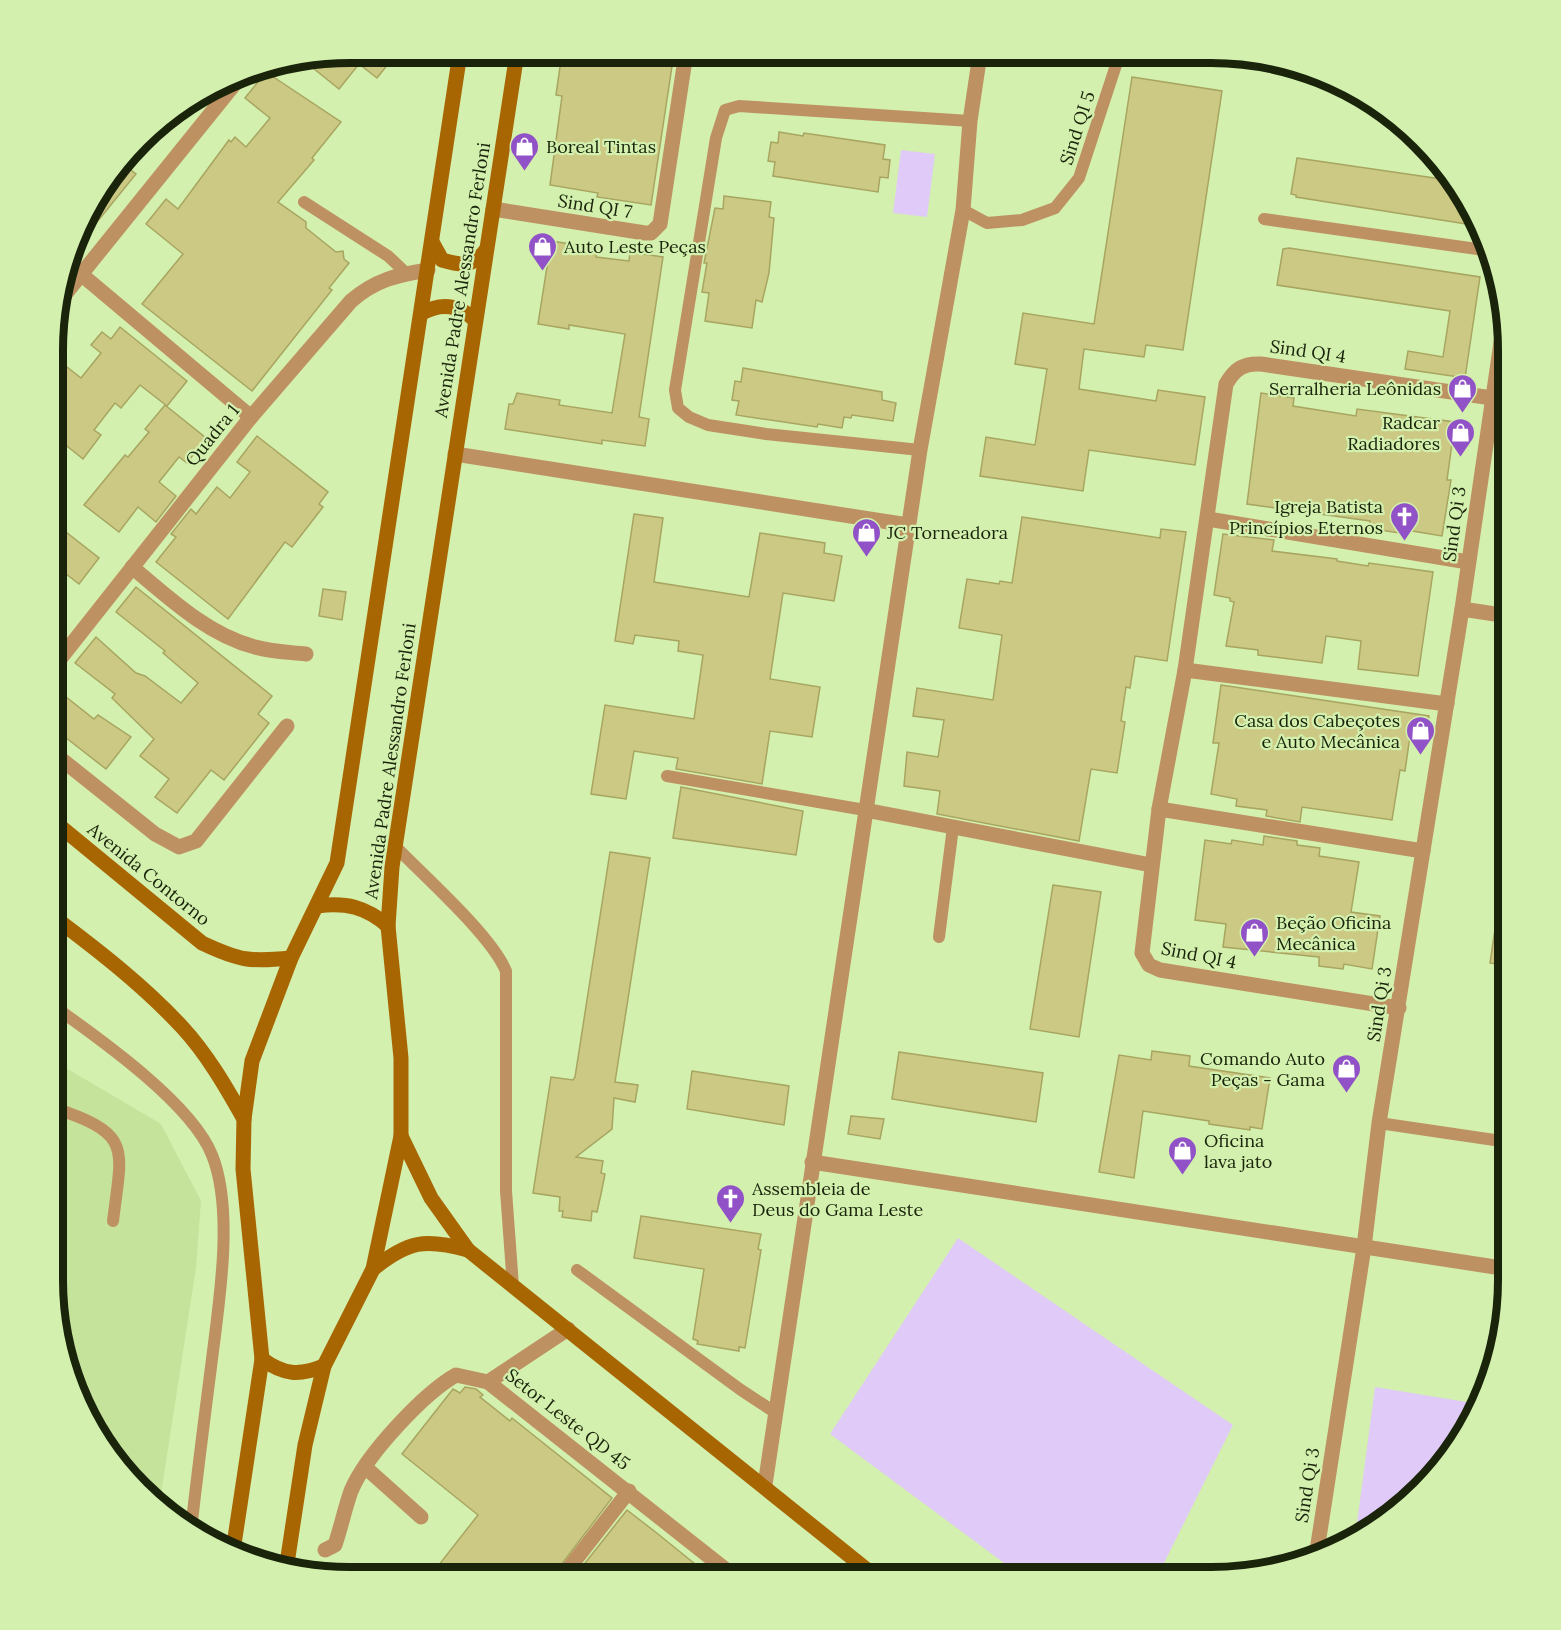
<svg xmlns="http://www.w3.org/2000/svg" width="1561" height="1630" viewBox="0 0 1561 1630" font-family="Lora,serif">
  <style>
    .built { fill: #c6e39c }
    .green { fill: #e0caf7 }
    .building { fill: #cbc983; stroke: #a7a560; stroke-width: 1.5 }
    .lines { fill: none; stroke-linecap: round; stroke-linejoin: round }
    .service { stroke: #be9162; stroke-width: 12 }
    .minor { stroke: #be9162; stroke-width: 15 }
    .secondary { stroke: #a86602; stroke-width: 15 }
    .labels { text-anchor: middle; dominant-baseline: central; stroke-width: 4.5; stroke-linejoin: round; paint-order: stroke }
    .street-label { font-size: 18px; fill: #1a240b; stroke: #d3f0ae }
    .poi-label { font-size: 18px; fill: #1a240b; stroke: #d3f0ae; text-anchor: start }
    .rim { fill: none; stroke: #1a240b; stroke-width: 8 }
  </style>
  <rect width="100%" height="100%" fill="#d3f0ae"/>
  <polygon class="built" points="54,1061 161,1124 201,1201 196,1268 159,1507 103,1446 68,1376 53,1299"/>
  <g class="green">
    <polygon points="901,150 935,154 927,217 893,213"/>
    <polygon points="958,1238 1233,1425 1157,1577 1023,1577 830,1434"/>
    <path d="M1375,1387l104,17c-23,56 -70,107 -124,134z"/>
  </g>
  <g class="building">
    <polygon points="350,52 397,53 377,78 359,64 339,89 303,60"/>
    <polygon points="562,53 674,53 651,205 597,197 598,193 550,185 562,96 556,95"/>
    <polygon points="266,72 341,122 312,158 314,160 278,202 306,222 306,228 336,252 343,251 344,259 349,263 329,288 332,290 252,391 142,304 183,254 146,224 166,199 178,209 229,140 231,142 235,137 246,147 270,118 245,98"/>
    <polygon points="1132,77 1222,91 1183,350 1146,345 1144,357 1084,349 1079,389 1156,401 1158,390 1205,397 1195,465 1089,450 1083,491 980,476 986,437 1035,445 1047,369 1015,364 1023,313 1094,324"/>
    <polygon points="779,132 803,136 804,133 885,145 883,159 890,160 888,178 880,177 878,192 773,176 775,162 768,161 771,142 778,143"/>
    <polygon points="1297,158 1455,181 1479,226 1296,197 1296,195 1291,194"/>
    <polygon points="123,164 136,174 80,243 77,241 93,201"/>
    <polygon points="724,196 771,202 769,217 774,218 769,273 762,302 756,300 752,328 705,321 709,293 702,292 707,263 704,263 715,208 723,209"/>
    <polygon points="551,241 597,248 596,257 629,261 630,252 663,257 639,417 649,419 645,446 602,440 602,444 505,429 509,404 513,404 517,393 560,400 559,405 612,413 625,334 569,325 569,329 538,324"/>
    <polygon points="1289,248 1480,277 1465,378 1405,369 1408,351 1443,357 1450,311 1277,285 1283,249"/>
    <polygon points="120,327 187,381 167,406 140,385 121,408 115,403 94,430 101,435 83,459 57,438 58,360 81,378 101,353 91,345 102,332 111,339"/>
    <polygon points="743,368 882,392 882,400 896,403 893,421 852,415 851,418 844,417 842,428 818,424 817,427 736,415 739,401 732,400 735,381 741,382"/>
    <polygon points="1261,393 1294,398 1293,406 1356,416 1357,409 1455,422 1447,480 1451,480 1442,536 1406,530 1406,534 1373,529 1369,528 1370,521 1247,504"/>
    <polygon points="165,405 206,438 187,463 179,457 159,482 176,496 156,522 138,507 119,532 84,505 125,455 128,457 149,432 145,429"/>
    <polygon points="257,436 328,492 319,504 323,507 292,547 285,542 228,619 156,562 176,537 171,534 191,509 196,514 217,487 230,498 250,472 237,462"/>
    <polygon points="634,514 663,518 654,582 749,597 760,533 825,543 824,553 842,556 834,601 783,593 770,679 820,687 812,737 770,731 762,784 676,769 678,758 634,751 626,799 591,794 605,705 694,719 703,655 678,651 679,641 635,635 633,644 615,641"/>
    <polygon points="1022,517 1160,538 1161,529 1186,532 1167,661 1135,656 1130,688 1126,687 1121,721 1125,722 1117,773 1091,769 1079,841 937,814 940,791 904,786 907,752 938,757 944,720 913,716 917,688 993,700 1002,635 959,628 967,579 999,584 1000,581 1012,583"/>
    <polygon points="57,525 99,558 79,584 57,567"/>
    <polygon points="1223,534 1274,540 1272,551 1337,559 1337,561 1368,566 1369,563 1433,572 1418,676 1358,669 1361,641 1326,636 1322,663 1258,655 1258,650 1226,646 1234,602 1230,601 1230,598 1214,595"/>
    <polygon points="136,587 272,696 258,714 269,723 224,780 211,770 177,813 155,797 169,779 140,756 154,739 112,698 115,694 75,663 96,637 136,673 145,676 181,703 198,683 163,653 165,651 116,612"/>
    <polygon points="323,589 346,592 342,620 319,616"/>
    <polygon points="1221,685 1429,716 1426,733 1418,731 1417,737 1410,736 1405,771 1400,770 1392,820 1302,807 1300,822 1266,816 1267,810 1236,806 1237,799 1211,794 1219,743 1213,743"/>
    <polygon points="56,689 94,719 98,715 131,737 106,769 56,730"/>
    <polygon points="681,787 803,811 796,855 673,838"/>
    <polygon points="1264,836 1297,841 1297,845 1320,848 1319,856 1359,862 1351,912 1380,916 1372,969 1344,964 1343,969 1319,966 1319,957 1223,947 1226,924 1195,920 1205,840 1231,844 1232,840 1263,845"/>
    <polygon points="610,852 650,858 615,1082 638,1085 635,1102 614,1098 612,1129 576,1157 603,1161 601,1173 605,1174 601,1194 597,1212 592,1211 591,1221 562,1217 563,1211 559,1211 560,1197 533,1193 551,1077 573,1080 575,1077"/>
    <polygon points="1053,885 1101,892 1079,1037 1030,1029"/>
    <polygon points="1498,909 1508,910 1508,966 1490,963"/>
    <polygon points="1152,1051 1190,1056 1189,1066 1270,1078 1262,1129 1250,1127 1250,1130 1209,1124 1209,1121 1143,1111 1134,1178 1099,1172 1119,1055 1151,1060"/>
    <polygon points="899,1052 1043,1073 1036,1122 892,1099"/>
    <polygon points="692,1071 789,1086 784,1125 687,1109"/>
    <polygon points="851,1116 884,1119 880,1139 848,1134"/>
    <polygon points="641,1216 761,1234 758,1249 761,1250 745,1348 739,1347 739,1351 697,1344 698,1341 693,1339 704,1269 634,1258"/>
    <polygon points="465,1387 476,1389 483,1395 480,1397 510,1421 512,1418 612,1498 552,1577 453,1577 438,1566 478,1515 402,1454 453,1389 460,1393"/>
    <polygon points="627,1510 658,1534 711,1577 574,1577"/>
  </g>
  <g class="lines">
    <g class="service">
      <polyline points="304,202 388,256 406,273"/>
      <polyline points="963,210 987,223 1022,220 1055,208 1079,178 1117,62"/>
      <polyline points="1264,219 1491,251"/>
      <polyline points="920,450 766,434 708,425 689,417 678,408 675,390 716,138 725,110 739,106 970,121"/>
      <polyline points="667,776 865,810"/>
      <path d="M396,847c29,30 95,88 110,124v220l7,95"/>
      <polyline points="939,937 953,827"/>
      <path d="M55,1007c45,32 137,97 157,148 23,57 6,153 -1,212 -7,55 -14,109 -20,163"/>
      <path d="M54,1108c79,26 68,39 59,113"/>
      <polyline points="1379,1123 1508,1142"/>
      <polyline points="577,1270 741,1390 776,1413"/>
    </g>
    <g class="minor">
      <polyline points="493,209 645,233 651,233 660,224 686,53"/>
      <polyline points="69,264 251,417"/>
      <polyline points="58,303 241,76"/>
      <polyline points="455,454 908,525"/>
      <polyline points="1208,519 1468,562"/>
      <path d="M132,567c37,31 76,68 123,80 17,5 34,5 51,7"/>
      <polyline points="1462,609 1508,616"/>
      <path d="M56,664l195,-247 100,-116c24,-21 46,-26 77,-31"/>
      <polyline points="1185,670 1447,704"/>
      <polyline points="56,755 155,834 179,847 196,841 287,726"/>
      <polyline points="1159,809 1423,851"/>
      <polyline points="865,810 1151,865"/>
      <path d="M1399,1008l-239,-38 -11,-5 -7,-12 17,-144 26,-139 41,-286c9,-15 17,-21 35,-20l231,34"/>
      <polyline points="812,1162 1508,1269"/>
      <polyline points="488,1382 568,1329"/>
      <polyline points="365,1467 421,1517"/>
      <polyline points="765,1485 920,450 963,210 970,121 980,54"/>
      <path d="M325,1550l10,-5c6,-18 10,-37 16,-54 15,-36 72,-97 105,-116l32,7 247,195"/>
      <polyline points="1316,1557 1364,1247 1379,1123 1462,609 1505,315"/>
      <polyline points="562,1577 629,1491"/>
      <polyline points="846,1577 856,1561"/>
    </g>
    <g class="secondary">
      <path d="M432,242l10,18c20,6 31,7 44,-10"/>
      <path d="M422,313c20,-11 37,-8 53,7"/>
      <path d="M56,823l146,120c38,18 48,19 89,15"/>
      <path d="M317,906c29,-4 49,1 71,20"/>
      <path d="M55,918c44,33 89,68 127,109 25,27 44,60 62,92"/>
      <polyline points="401,1136 431,1198 468,1250 876,1577"/>
      <path d="M373,1269c35,-28 52,-31 95,-19"/>
      <path d="M262,1359c22,16 37,17 62,7"/>
      <polyline points="233,1551 262,1359 243,1169 244,1119 252,1061 291,958 337,863 460,53"/>
      <polyline points="286,1570 305,1445 324,1366 373,1269 401,1136 401,1058 388,926 392,867 517,53"/>
    </g>
  </g>
  <defs>
    <symbol id="shop-pin" viewBox="-11 -11 22 30"><path d="M0 17L-7.5 6A9.5 9.5 0 1 1 7.5 6Z" fill="#9252c7" stroke="#d3f0ae"/><path d="M-5-2.5h2.3a2.7 3.5 0 0 1 5.4 0H5L5.5 6h-11ZM-1.5-2.5h3a1.5 2.3 0 0 0-3 0Z" fill="#fff"/></symbol>
    <symbol id="church-pin" viewBox="-11 -11 22 30"><path d="M0 17L-7.5 6A9.5 9.5 0 1 1 7.5 6Z" fill="#9252c7" stroke="#d3f0ae"/><path d="M-1.2-6h2.4v3.5h3.3v2.4h-3.3V6h-2.4V-.1h-3.3v-2.4h3.3Z" fill="#fff"/></symbol>
  </defs>
  <g fill-rule="evenodd">
    <use href="#shop-pin" x="508" y="130" width="33" height="45"/>
    <use href="#shop-pin" x="526" y="230" width="33" height="45"/>
    <use href="#shop-pin" x="1446" y="372" width="33" height="45"/>
    <use href="#shop-pin" x="1444" y="416" width="33" height="45"/>
    <use href="#church-pin" x="1388" y="500" width="33" height="45"/>
    <use href="#shop-pin" x="850" y="516" width="33" height="45"/>
    <use href="#shop-pin" x="1404" y="714" width="33" height="45"/>
    <use href="#shop-pin" x="1238" y="916" width="33" height="45"/>
    <use href="#shop-pin" x="1330" y="1052" width="33" height="45"/>
    <use href="#shop-pin" x="1166" y="1134" width="33" height="45"/>
    <use href="#church-pin" x="714" y="1182" width="33" height="45"/>
  </g>
  <g class="labels">
    <g class="street-label">
      <text transform="translate(1077 128) rotate(-72)">Sind QI 5</text>
      <text transform="translate(595 206) rotate(9)">Sind QI 7</text>
      <text transform="translate(462 280) rotate(-81)">Avenida Padre Alessandro Ferloni</text>
      <text transform="translate(1308 351) rotate(8)">Sind QI 4</text>
      <text transform="translate(212 435) rotate(-51)">Quadra 1</text>
      <text transform="translate(1454 524) rotate(-82)">Sind Qi 3</text>
      <text transform="translate(390 761) rotate(-82)">Avenida Padre Alessandro Ferloni</text>
      <text transform="translate(149 874) rotate(39)">Avenida Contorno</text>
      <text transform="translate(1199 955) rotate(11)">Sind QI 4</text>
      <text transform="translate(1379 1004) rotate(-81)">Sind Qi 3</text>
      <text transform="translate(568 1419) rotate(38)">Setor Leste QD 45</text>
      <text transform="translate(1307 1485) rotate(-81)">Sind Qi 3</text>
    </g>
    <g class="poi-label">
      <text x="546" y="146">Boreal Tintas</text>
      <text x="564" y="246">Auto Leste Peças</text>
      <text x="1441" y="388" text-anchor="end">Serralheria Leônidas</text>
      <text x="1440" y="422" text-anchor="end">Radcar<tspan x="1440" dy="21">Radiadores</tspan></text>
      <text x="1383" y="506" text-anchor="end">Igreja Batista<tspan x="1383" dy="21">Princípios Eternos</tspan></text>
      <text x="887" y="532">JC Torneadora</text>
      <text x="1400" y="720" text-anchor="end">Casa dos Cabeçotes<tspan x="1400" dy="21">e Auto Mecânica</tspan></text>
      <text x="1276" y="922">Beção Oficina<tspan x="1276" dy="21">Mecânica</tspan></text>
      <text x="1325" y="1058" text-anchor="end">Comando Auto<tspan x="1325" dy="21">Peças - Gama</tspan></text>
      <text x="1204" y="1140">Oficina<tspan x="1204" dy="21">lava jato</tspan></text>
      <text x="752" y="1188">Assembleia de<tspan x="752" dy="21">Deus do Gama Leste</tspan></text>
    </g>
  </g>
  <path d="M0 0H1561V1630H0ZM350 63H1211A287 287 0 0 1 1498 350V1280A287 287 0 0 1 1211 1567H350A287 287 0 0 1 63 1280V350A287 287 0 0 1 350 63Z" fill="#d3f0ae" fill-rule="evenodd"/>
  <path class="rim" d="M350 63H1211A287 287 0 0 1 1498 350V1280A287 287 0 0 1 1211 1567H350A287 287 0 0 1 63 1280V350A287 287 0 0 1 350 63Z"/>
</svg>
